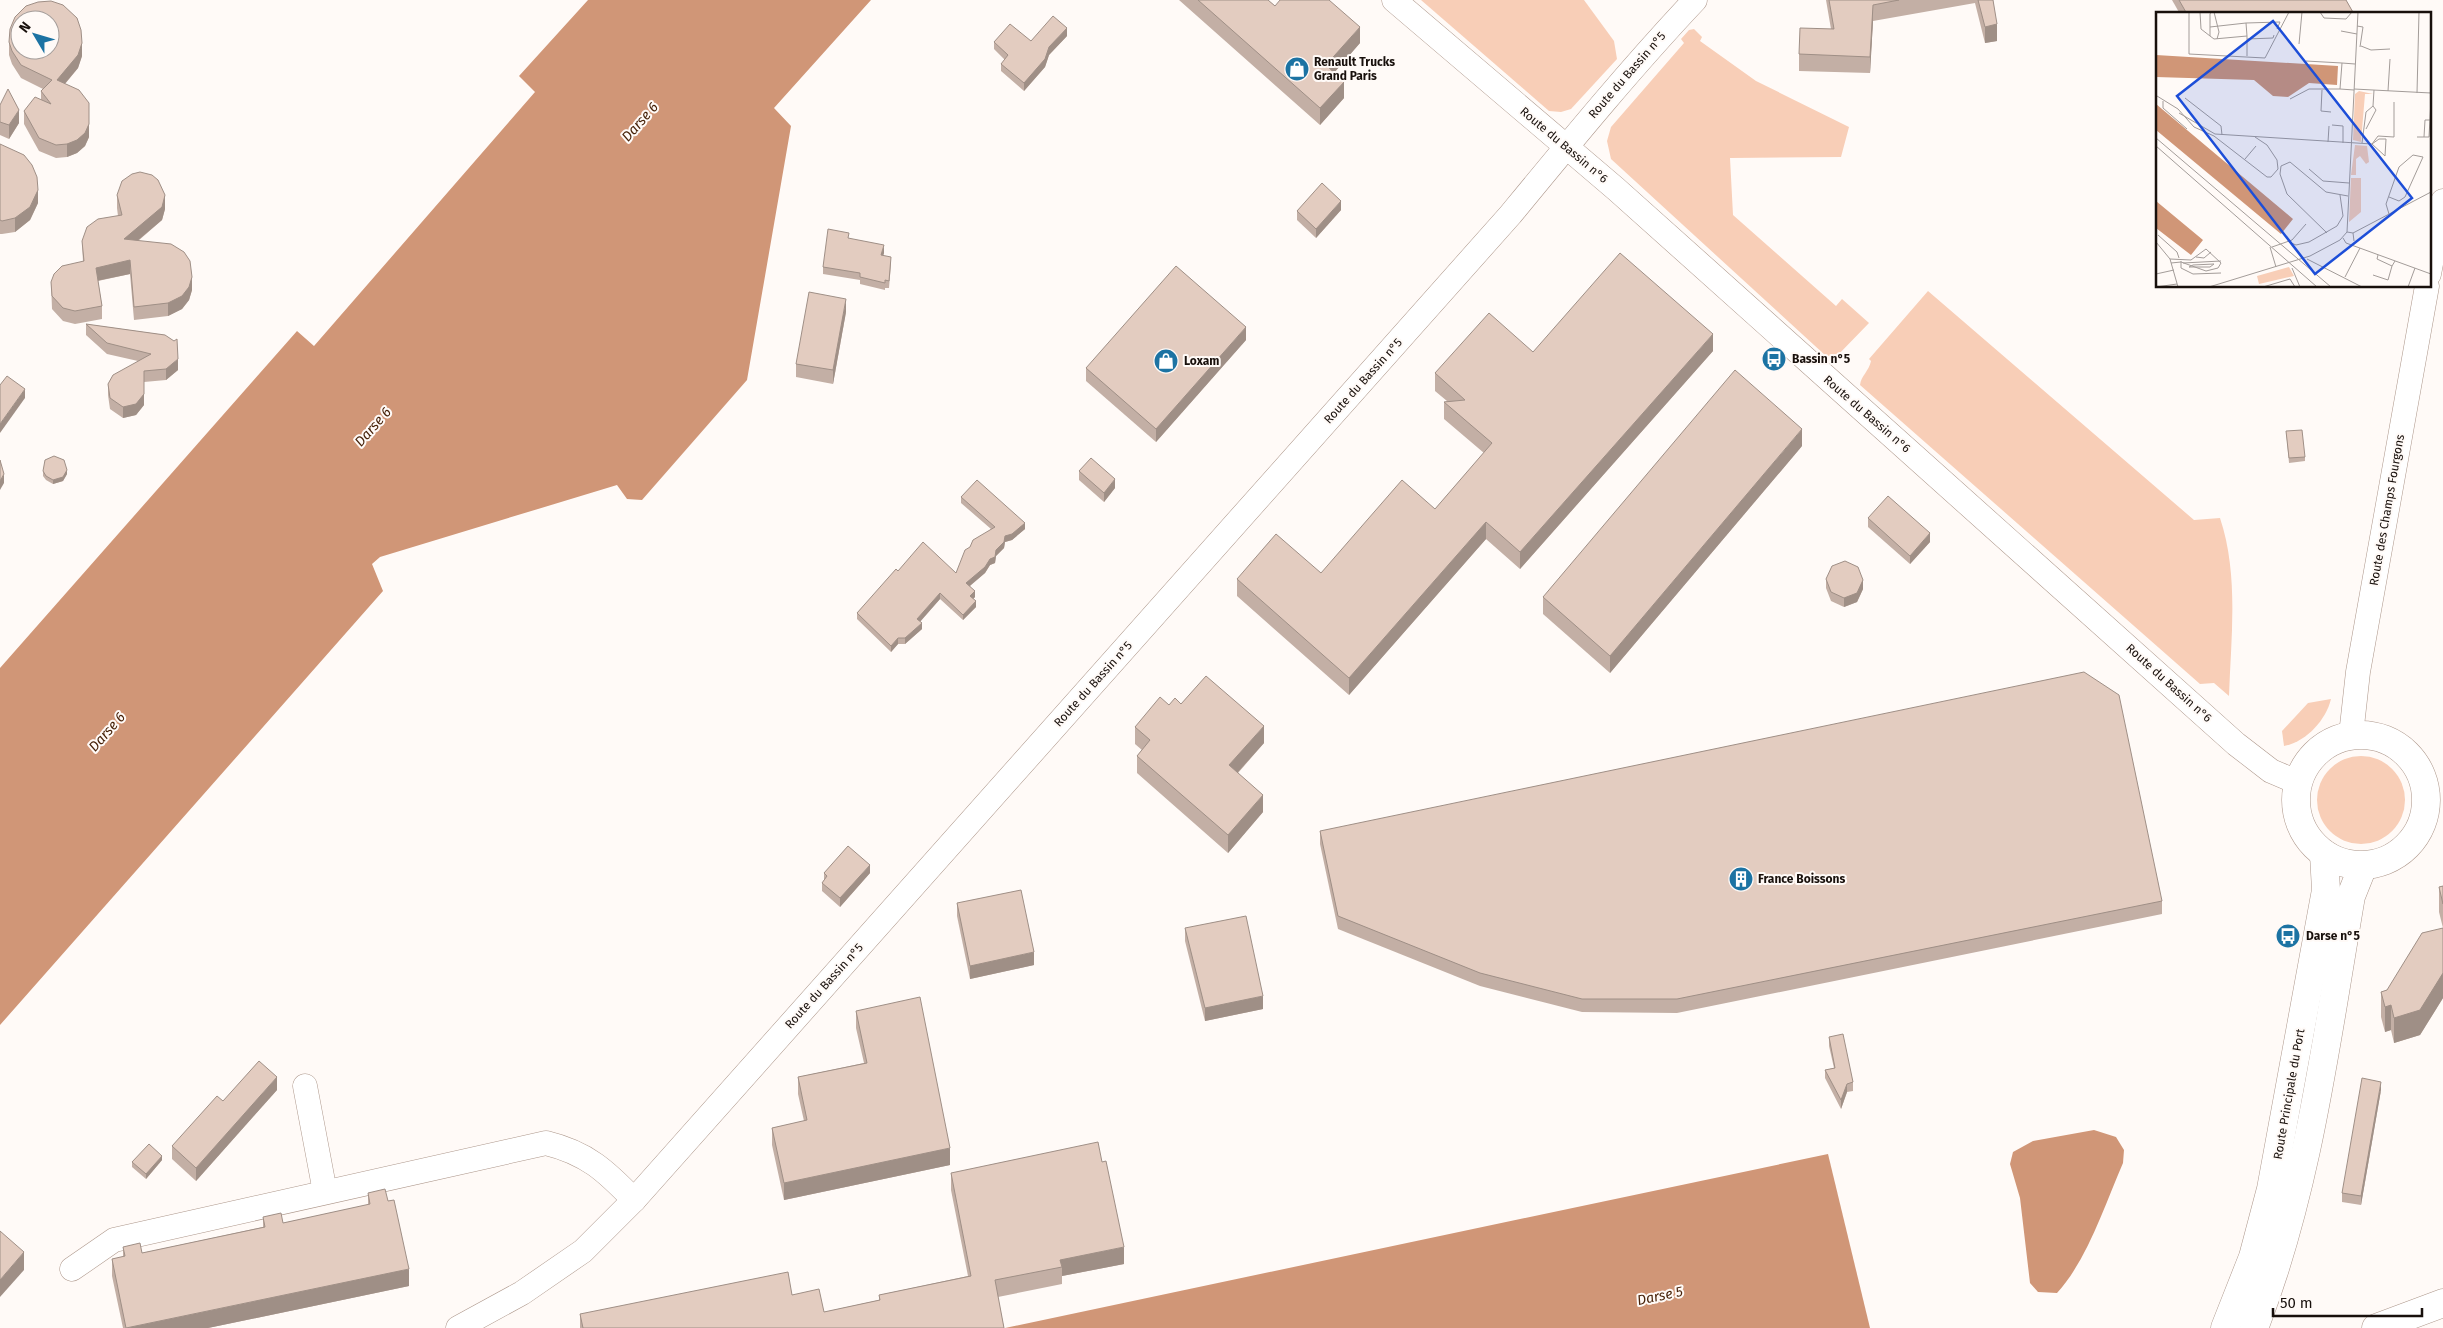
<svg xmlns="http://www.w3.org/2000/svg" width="2443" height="1328" viewBox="0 0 2443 1328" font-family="'Fira Sans',sans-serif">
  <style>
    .green { fill: #f8ceb7 }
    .water { fill: #d09677 }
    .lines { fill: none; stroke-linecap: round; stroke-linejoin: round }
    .minor-casing { stroke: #ad978b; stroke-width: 25 }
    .secondary-casing { stroke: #ad978b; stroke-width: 29 }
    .motorway-casing { stroke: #ad978b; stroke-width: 29 }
    .minor { stroke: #fff; stroke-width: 24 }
    .secondary { stroke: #fff; stroke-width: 28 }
    .motorway { stroke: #fff; stroke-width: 28 }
    .wall { fill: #c3afa5 }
    .shaded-wall { fill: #9f8f86 }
    .building { fill: #e3ccc0; stroke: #9f8f86; fill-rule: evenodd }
    .labels { text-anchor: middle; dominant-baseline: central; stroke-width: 4; stroke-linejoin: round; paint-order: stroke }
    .poi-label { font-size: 12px; font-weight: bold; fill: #18100c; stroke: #fffaf7; text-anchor: start }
    .street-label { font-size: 12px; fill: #18100c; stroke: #fffaf7 }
    .water-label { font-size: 14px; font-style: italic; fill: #472209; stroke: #fffaf7 }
    .inset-road { fill: none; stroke: #a39c99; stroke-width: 1 }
    .view { fill: #1d4ed8; fill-opacity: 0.15; stroke: #1d4ed8; stroke-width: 2.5 }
    .inset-edge { fill: none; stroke: #18100c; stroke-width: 2.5 }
  </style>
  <rect width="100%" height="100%" fill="#fffaf7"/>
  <g class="green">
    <polygon points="1421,0 1584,0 1614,41 1617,59 1571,109 1561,112 1549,111"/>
    <polygon points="1694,29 1702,37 1700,41 1756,81 1849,127 1841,157 1730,158 1733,215 1836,306 1842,299 1869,323 1836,357 1826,356 1611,159 1607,141 1611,127 1684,43 1681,39 1689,30"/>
    <path d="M1928,291l266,229 26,-2c19,57 11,119 9,178l-15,-13 -14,1 -340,-299c1,-9 9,-14 11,-24l-2,-2z"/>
    <path d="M2331,699c-5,21 -25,43 -47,47l-2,-15 26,-28z"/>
    <circle cx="2361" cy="800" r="44"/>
  </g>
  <g class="water">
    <polygon points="588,0 871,0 774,108 791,126 747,380 642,500 627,499 617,485 380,557 372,564 383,591 0,1025 0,668 297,331 314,346 535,92 519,76"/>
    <path d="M2094,1130l22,7 8,13 -1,13c-18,41 -35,96 -66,130l-19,-1 -8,-9 -10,-85 -10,-34 3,-12 20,-11z"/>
    <polygon points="1828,1154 1870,1328 1005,1328"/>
  </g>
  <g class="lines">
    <defs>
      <g id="minor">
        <polyline points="1394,0 1616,189 2236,744 2271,771 2297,782"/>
        <polyline points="2429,274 2443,201"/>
        <polyline points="2351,735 2358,672 2427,286"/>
        <polyline points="305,1086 325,1192"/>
        <path d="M72,1269l42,-29 432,-97c41,10 60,28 88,57"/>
        <path d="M458,1328l64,-35 61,-42 51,-51 877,-986c60,-73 119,-145 184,-214"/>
      </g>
      <g id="secondary">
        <circle cx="2361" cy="800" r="65"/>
        <polyline points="2225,1328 2253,1257 2271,1189 2326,890 2324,854"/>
        <path d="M2254,1328c54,-138 72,-287 97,-432l12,-30"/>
      </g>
      <polyline id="motorway" points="2376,1328 2443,1303"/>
    </defs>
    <use href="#minor" class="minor-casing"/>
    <use href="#secondary" class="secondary-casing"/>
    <use href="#motorway" class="motorway-casing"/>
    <use href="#minor" class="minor"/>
    <use href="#secondary" class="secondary"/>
    <use href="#motorway" class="motorway"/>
  </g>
  <g class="wall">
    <polygon points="1179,0 1268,0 1275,6 1360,43 1334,73 1344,98 1320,125"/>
    <polygon points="1826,0 1993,0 1997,41 1985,43 1975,3 1873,21 1870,73 1799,71 1799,54 1831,29"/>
    <polygon points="2172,0 2346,0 2354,14 2180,14"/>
    <polygon points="1067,36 1049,55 1045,67 1024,91 1001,71 1001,64 1005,60 994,49 994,42 1031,41"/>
    <polygon points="9,42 82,56 78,68 65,84 89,137 85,146 77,153 67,157 56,158 39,151 24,124 24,111 41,100 41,91 43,89 21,78 12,64 9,55"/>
    <polygon points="0,105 19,123 9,139 0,135"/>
    <polygon points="0,144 38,203 30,220 15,232 2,234 0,234"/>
    <polygon points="117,195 165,209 162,220 138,241 192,290 189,300 182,309 168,316 134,320 130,274 98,281 102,306 102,319 75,324 63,321 52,309 51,282 83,262 82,241 118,216 117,208"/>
    <polygon points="1341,210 1316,238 1297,220 1297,211"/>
    <polygon points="849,239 884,253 883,256 891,264 889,288 885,288 885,290 860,284 860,280 823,274 823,267"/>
    <polygon points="846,312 833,384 796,377 796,364"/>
    <polygon points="86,324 165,335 178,370 166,380 144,382 144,405 136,415 123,418 110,409 108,395 108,384 138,361 107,354 86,335"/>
    <polygon points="1246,340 1156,442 1086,381 1086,368"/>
    <polygon points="1713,351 1520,569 1486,539 1349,695 1237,596 1237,579 1321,573 1435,509 1484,453 1444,419 1444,402 1447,401 1435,391 1435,373 1533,352"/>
    <polygon points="2286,431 2305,457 2305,461 2289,463"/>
    <polygon points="1802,446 1610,673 1543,614 1543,597"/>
    <polygon points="43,471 67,474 63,481 53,484 46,480 43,476"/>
    <polygon points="1079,471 1115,488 1104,502 1079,480"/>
    <polygon points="961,497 1025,529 1012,540 1005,542 1004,548 996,556 995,563 990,565 985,573 970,586 975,597 973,599 976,607 963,620 940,599 920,622 922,629 905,644 898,644 891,652 857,619 857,613 898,571 956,573 970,547 991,529 961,503"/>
    <polygon points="1868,518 1930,542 1910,564 1868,527"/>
    <polygon points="1826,579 1863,589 1857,602 1844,607 1831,601 1826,588"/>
    <polygon points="1181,704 1264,743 1238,773 1263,812 1228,853 1137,773 1137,756 1142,750 1135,744 1135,727 1169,705"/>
    <polygon points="1320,831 2162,901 2162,914 1677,1013 1582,1012 1480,986 1338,929 1320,844"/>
    <polygon points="824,873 870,873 840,907 822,891 822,883 824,880"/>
    <polygon points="2443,886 2443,998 2420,1035 2394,1043 2391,1030 2385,1032 2381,1017 2381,992 2387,990 2443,928 2439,912 2439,887"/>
    <polygon points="957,903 1034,965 970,979 957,916"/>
    <polygon points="1185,928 1263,1009 1205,1021 1185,941"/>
    <polygon points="856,1011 950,1165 784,1200 772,1145 772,1128 804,1121 798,1094 798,1077 864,1063 856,1028"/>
    <polygon points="1829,1037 1853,1082 1853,1091 1847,1092 1841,1109 1825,1078 1825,1070 1834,1068 1829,1046"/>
    <polygon points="277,1090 196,1181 172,1159 172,1146 223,1101"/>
    <polygon points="2381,1090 2361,1205 2342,1202 2342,1193"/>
    <polygon points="162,1160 146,1179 132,1167 132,1162"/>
    <polygon points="951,1173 1124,1264 1062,1276 1062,1284 998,1297 1004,1328 580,1328 580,1314 792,1295 824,1312 879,1300 879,1295 968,1276 951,1190"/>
    <polygon points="368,1193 409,1286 208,1328 123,1328 112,1276 112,1259 123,1257 123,1247 142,1253 263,1227 263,1217 283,1223 368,1205"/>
  </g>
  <g class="shaded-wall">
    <polygon points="1873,5 1873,21 1870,73 1870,57"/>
    <polygon points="1997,24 1997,41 1985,43 1985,27"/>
    <polygon points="1360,27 1360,43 1326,82 1326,65"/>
    <polygon points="1067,28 1067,36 1049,55 1045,67 1024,91 1024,83 1049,47"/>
    <polygon points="82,43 82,56 78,68 57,93 57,80"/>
    <polygon points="1344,82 1344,98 1320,125 1320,108"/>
    <polygon points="19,110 19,123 9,139 9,125"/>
    <polygon points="89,124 89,137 85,146 77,153 67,157 67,144"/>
    <polygon points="38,190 38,203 30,220 15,232 15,218"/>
    <polygon points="165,195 165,209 162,220 124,252 124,239"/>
    <polygon points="1341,201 1341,210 1316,238 1316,229"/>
    <polygon points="884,245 884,253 881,262 881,255"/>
    <polygon points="130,260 130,274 96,281 96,268"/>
    <polygon points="192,277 192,290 189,300 182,309 168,316 168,303"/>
    <polygon points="846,299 846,312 833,384 833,370"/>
    <polygon points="1246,327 1246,340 1156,442 1156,429"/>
    <polygon points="1713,334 1713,351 1520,569 1520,552"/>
    <polygon points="178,359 178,370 166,380 166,369"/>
    <polygon points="144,371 144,405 136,415 123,418 123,407"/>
    <polygon points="25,389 25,398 0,433 0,424"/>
    <polygon points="1802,429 1802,446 1610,673 1610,656"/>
    <polygon points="67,470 67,474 63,481 53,484 53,480"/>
    <polygon points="4,474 4,483 0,490 0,481"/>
    <polygon points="1115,479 1115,488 1104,502 1104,493"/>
    <polygon points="1486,522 1486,539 1349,695 1349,678"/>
    <polygon points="1025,523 1025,529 1012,540 1005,542 1004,548 996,556 995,563 990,565 985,573 966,589 966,583 990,559 1005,536"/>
    <polygon points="1930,533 1930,542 1910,564 1910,556"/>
    <polygon points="1863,580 1863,589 1857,602 1844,607 1844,598"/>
    <polygon points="975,591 975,597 970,602 970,596"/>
    <polygon points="940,593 940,599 917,625 917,619"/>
    <polygon points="976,601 976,607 963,620 963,615"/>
    <polygon points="922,623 922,629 905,644 905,638"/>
    <polygon points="898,638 898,644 891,652 891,646"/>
    <polygon points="1264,726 1264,743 1229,782 1229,765"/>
    <polygon points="1263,795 1263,812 1228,853 1228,835"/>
    <polygon points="870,865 870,873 840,907 840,898"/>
    <polygon points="1034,952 1034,965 970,979 970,966"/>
    <polygon points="2443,973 2443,998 2420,1035 2394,1043 2394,1018"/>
    <polygon points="1263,996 1263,1009 1205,1021 1205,1008"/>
    <polygon points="2391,1005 2391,1030 2385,1032 2385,1007"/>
    <polygon points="277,1077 277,1090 196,1181 196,1168"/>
    <polygon points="2381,1082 2381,1090 2361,1205 2361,1196"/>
    <polygon points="1847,1084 1847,1092 1841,1109 1841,1100"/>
    <polygon points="950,1148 950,1165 784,1200 784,1183"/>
    <polygon points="162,1156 162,1160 146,1179 146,1174"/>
    <polygon points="1124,1247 1124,1264 1062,1276 1062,1267 1060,1260"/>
    <polygon points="24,1252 24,1270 0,1297 0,1280"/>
    <polygon points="409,1269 409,1286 208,1328 127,1328"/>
  </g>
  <g class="building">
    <polygon points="1198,0 1268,0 1275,6 1280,0 1329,0 1360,27 1326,65 1344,82 1320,108"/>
    <polygon points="1829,0 1899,0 1873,5 1870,57 1799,54 1800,28 1834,29"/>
    <polygon points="1978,0 1993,0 1997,24 1985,27"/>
    <polygon points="2179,0 2346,0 2354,14 2187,14"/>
    <path d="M51,1l12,4 14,13 4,12 1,13 -4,12 -21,25 22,10 10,13v21l-4,9 -8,7 -10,4 -11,1 -17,-7 -15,-27 11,-14 16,7 -10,-13 11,-11 -31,-15 -9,-14 -3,-9 1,-13 5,-12 11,-11 12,-4zM20,20h30v30h-30z"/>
    <polygon points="1053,16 1067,28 1049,47 1045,59 1024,83 1001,64 1008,55 994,42 1010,24 1031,41"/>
    <polygon points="8,89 19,110 9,125 0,122 0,105"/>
    <polygon points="0,144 24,155 32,165 37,177 38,190 30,207 15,218 2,221 0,220"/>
    <polygon points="140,172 152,175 158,180 165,195 162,207 124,239 171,244 184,252 190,261 192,277 189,287 182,296 168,303 134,307 130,260 96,268 102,306 75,311 63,308 52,296 51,282 54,274 62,266 84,261 82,241 87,227 98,219 122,215 117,195 122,181 132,174"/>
    <polygon points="1322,183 1341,201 1316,229 1297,211"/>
    <polygon points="828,229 849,233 848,238 884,245 881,255 891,257 889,281 885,280 885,283 860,277 860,273 823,267"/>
    <polygon points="1620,253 1713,334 1520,552 1486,522 1349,678 1237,579 1276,534 1321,573 1402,480 1435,509 1492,443 1444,402 1465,400 1435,373 1489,313 1533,352"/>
    <polygon points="1176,266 1246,327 1156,429 1086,368"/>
    <polygon points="809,292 846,299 833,370 796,364"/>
    <polygon points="86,324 165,335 174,341 177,339 178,359 166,369 144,371 144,394 136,404 123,407 110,398 108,384 113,375 151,354 107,343"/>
    <polygon points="1735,370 1802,429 1610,656 1543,597"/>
    <polygon points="7,376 25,389 0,424 0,385"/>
    <polygon points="2302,430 2305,457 2289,458 2286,431"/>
    <polygon points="54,456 64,460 67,470 63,477 53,480 46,476 43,471 45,460"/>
    <polygon points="1091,458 1115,479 1104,493 1079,471"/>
    <polygon points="0,460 4,474 0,481"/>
    <polygon points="977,480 1025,523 1012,534 1005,536 1004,542 996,550 995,557 990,559 985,567 966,583 975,591 970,596 976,601 963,615 940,593 917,619 922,623 905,638 898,638 891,646 857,613 896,569 898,571 923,542 956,573 965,550 970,547 973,540 995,527 961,497"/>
    <polygon points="1888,496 1930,533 1910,556 1868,518"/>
    <polygon points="1845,561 1858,567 1863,580 1857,593 1844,598 1831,592 1826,579 1832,566"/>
    <polygon points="2084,672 2119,695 2162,901 1677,999 1582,999 1480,973 1338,916 1320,831"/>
    <polygon points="1206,676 1264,726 1229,765 1263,795 1228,835 1137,756 1150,740 1135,727 1160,697 1169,705 1175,698 1181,704"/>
    <polygon points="848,846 870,865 840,898 822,883 827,876 824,873"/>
    <polygon points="2443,886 2443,904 2439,887"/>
    <polygon points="1021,890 1034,952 970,966 957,903"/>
    <polygon points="1246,916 1263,996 1205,1008 1185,928"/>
    <polygon points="2443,928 2443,973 2420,1010 2394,1018 2391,1005 2385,1007 2381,992 2387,990 2422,933"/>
    <polygon points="920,997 950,1148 784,1183 772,1128 807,1120 798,1077 867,1063 856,1011"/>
    <polygon points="1843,1034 1853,1082 1847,1084 1841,1100 1825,1070 1835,1068 1829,1037"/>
    <polygon points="259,1061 277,1077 196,1168 172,1146 217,1096 223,1101"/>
    <polygon points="2362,1078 2381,1082 2361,1196 2342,1193"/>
    <polygon points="1098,1142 1102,1162 1106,1161 1124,1247 1060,1260 1062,1267 995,1280 1004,1328 583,1328 580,1314 788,1272 792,1295 819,1289 824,1312 880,1300 879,1295 971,1276 951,1173"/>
    <polygon points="149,1144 162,1156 146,1174 132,1162"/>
    <polygon points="385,1189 388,1201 394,1200 409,1269 126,1328 112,1259 125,1256 123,1247 140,1243 142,1253 265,1227 263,1217 281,1213 283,1223 370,1204 368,1193"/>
    <polygon points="0,1231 24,1252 0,1280"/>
  </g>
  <defs>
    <symbol id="shop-disc" viewBox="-11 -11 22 22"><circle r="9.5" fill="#1c73a3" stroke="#fffaf7"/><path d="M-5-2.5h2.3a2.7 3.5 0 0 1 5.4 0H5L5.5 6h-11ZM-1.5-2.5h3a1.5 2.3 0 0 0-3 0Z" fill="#fff"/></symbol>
    <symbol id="bus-disc" viewBox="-11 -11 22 22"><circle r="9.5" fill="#1c73a3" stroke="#fffaf7"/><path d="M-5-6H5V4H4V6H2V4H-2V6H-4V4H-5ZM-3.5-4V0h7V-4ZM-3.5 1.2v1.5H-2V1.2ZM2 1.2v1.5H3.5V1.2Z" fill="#fff"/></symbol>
    <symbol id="building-disc" viewBox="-11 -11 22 22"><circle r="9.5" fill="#1c73a3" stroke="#fffaf7"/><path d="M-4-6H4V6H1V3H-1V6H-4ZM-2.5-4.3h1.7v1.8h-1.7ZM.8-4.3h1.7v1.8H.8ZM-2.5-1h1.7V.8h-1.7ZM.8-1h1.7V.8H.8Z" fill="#fff"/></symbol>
  </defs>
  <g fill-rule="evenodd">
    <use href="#shop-disc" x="1283" y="55" width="28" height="28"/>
    <use href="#bus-disc" x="1760" y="345" width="28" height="28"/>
    <use href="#shop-disc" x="1152" y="347" width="28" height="28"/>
    <use href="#building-disc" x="1727" y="865" width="28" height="28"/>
    <use href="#bus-disc" x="2274" y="922" width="28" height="28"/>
  </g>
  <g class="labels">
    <g class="poi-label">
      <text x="1314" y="62">Renault Trucks<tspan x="1314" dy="14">Grand Paris</tspan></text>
      <text x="1792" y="359">Bassin n°5</text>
      <text x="1184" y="361">Loxam</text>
      <text x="1758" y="879">France Boissons</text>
      <text x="2306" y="936">Darse n°5</text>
    </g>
    <g class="street-label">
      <text transform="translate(1627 75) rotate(-49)">Route du Bassin n°5</text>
      <text transform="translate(1564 145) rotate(40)">Route du Bassin n°6</text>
      <text transform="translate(1363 381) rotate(-48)">Route du Bassin n°5</text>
      <text transform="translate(1867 414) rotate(41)">Route du Bassin n°6</text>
      <text transform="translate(2387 510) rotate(-80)">Route des Champs Fourgons</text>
      <text transform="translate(2169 683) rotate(42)">Route du Bassin n°6</text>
      <text transform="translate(1093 684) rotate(-48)">Route du Bassin n°5</text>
      <text transform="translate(824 986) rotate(-48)">Route du Bassin n°5</text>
      <text transform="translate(2289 1094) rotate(-80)">Route Principale du Port</text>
    </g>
    <g class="water-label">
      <text transform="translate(640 122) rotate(-49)">Darse 6</text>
      <text transform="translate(373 427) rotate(-49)">Darse 6</text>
      <text transform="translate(107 732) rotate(-49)">Darse 6</text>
      <text transform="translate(1660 1296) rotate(-12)">Darse 5</text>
    </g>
  </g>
  <g transform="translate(2156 12)">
    <rect width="275" height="275" fill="#fffaf7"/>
    <path d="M203,79l14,3h-8l-4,48 -8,-2 2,-46zM199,133l12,1 2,16 -3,2 -6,-8 -4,3v16h-5zM195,166h10v34l-12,10zM133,255l5,9 -35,8 -2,-8z" fill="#f8ceb7"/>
    <path d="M0,43l182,11 -1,19 -28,-2 -21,14 -15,-1 -19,-16 -98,-3zM0,92l137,115 -12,15 -125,-104zM0,189l47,39 -12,15 -35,-27z" fill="#d09677"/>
    <path class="inset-road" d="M33,0v42l76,4 24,-46M44,0l1,17 9,7M58,0l5,20 -2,7M164,0l4,6 22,1 6,-7M90,11l34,-1 -3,7M201,14l6,1 -3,20M54,15l36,-4 1,13 -33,3 -4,-3v-22l1,-2M185,19l16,3M91,24v3l26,-1 1,-3M91,27v17M143,32l3,-32M205,34l10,4 19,-1M150,49l36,2M198,77l77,4M166,78l-1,21 10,1M198,78l-14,-1 2,-26 13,1M232,79l2,-32M261,81l2,-81M1,84l21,13 16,18 20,9 53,41h4l7,-8 -1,-9 -10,-15 -12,-8M29,86l36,28 1,9M134,87l19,-10h31M7,89v7l24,21M23,101l36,21 157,10 6,-8 16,1v-35M176,113l11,1v17M210,117l10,-19 -3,-4M261,125h12l2,-37M268,125l1,-17h5M0,126l175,149M223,127h7l-1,17 -13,-12zM172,130l1,-16M206,131l4,-31 7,-6 1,-16M0,134l161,141M89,147l11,-13M153,157l14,12 26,2M233,185l10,4 6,-4 18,-40 -10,-2 -14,12 -13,37 3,10M191,220l11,-220M171,221l-40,-39 -7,-20 1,-8 9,-4 36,30 22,4M197,221l78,-41M2,223l19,17 2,6M187,226l3,5 85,31M0,230l14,17 8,28M133,230l7,3 13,-3 28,-16 6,-10 -3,-21M114,235l6,20M116,235l20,-7 14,-16M222,243l-1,4 15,7 3,-5M40,245l8,1 7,-6M14,247l21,1 15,-11 15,14 -3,5 -12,3 -25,-9 -10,1M151,247l55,28M25,249v7l12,6 28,-1M27,251l38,-2M58,252l-4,3h-21l4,-2zM136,256l8,19M0,262l18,-4M217,263l15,5 4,-14M189,265l15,-29M0,275l21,-3M53,275l101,-31 30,-16 7,-8 6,1 1,8M107,275l27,-8 5,8M252,275l7,-19"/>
    <path class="view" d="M117,9l139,177 -97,76 -138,-178z"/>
    <rect width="275" height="275" class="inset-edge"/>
  </g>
  <g transform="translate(35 35) rotate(308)"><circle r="24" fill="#fffaf7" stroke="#a39c99"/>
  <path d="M0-4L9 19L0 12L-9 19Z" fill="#1c73a3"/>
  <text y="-8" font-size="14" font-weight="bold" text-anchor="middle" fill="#18100c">N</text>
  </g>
  <path d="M2273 1308v8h149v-8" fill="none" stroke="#18100c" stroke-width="2.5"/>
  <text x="2280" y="1308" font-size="15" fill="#18100c" stroke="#fffaf7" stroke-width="4" paint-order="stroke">50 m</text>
</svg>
